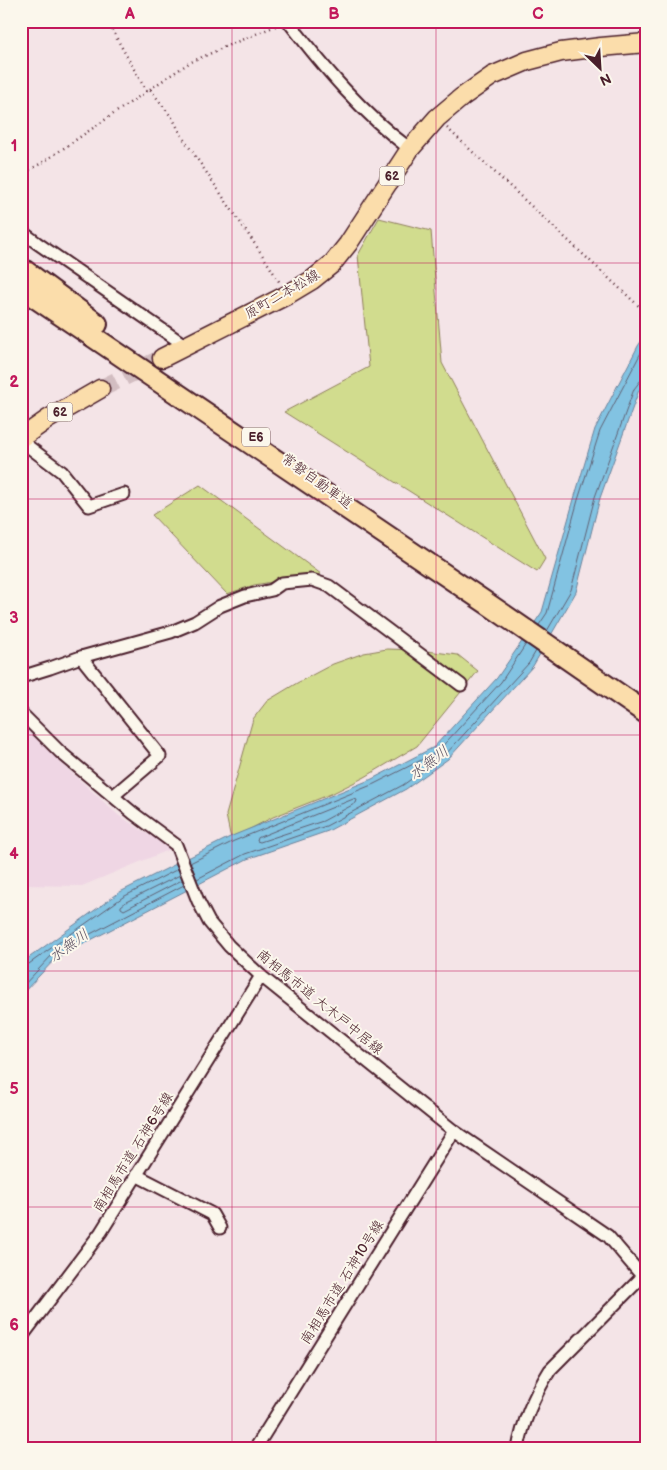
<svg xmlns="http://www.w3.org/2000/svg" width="667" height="1470" viewBox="0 0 667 1470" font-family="'Balsamiq Sans','Klee One',sans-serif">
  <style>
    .built { fill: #efd6e4 }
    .green { fill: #d1dc8e; stroke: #8e7e5c }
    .water { fill: #82c3e2; stroke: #6c8199 }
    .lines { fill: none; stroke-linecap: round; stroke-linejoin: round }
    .shore { stroke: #606174; stroke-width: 1 }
    .primary-tunnel { stroke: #d2bdc1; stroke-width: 18; stroke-dasharray: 18 9; stroke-linecap: butt }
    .minor-casing { stroke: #4a1f2b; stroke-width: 15 }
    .primary-casing { stroke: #4a1f2b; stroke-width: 21 }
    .motorway-casing { stroke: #4a1f2b; stroke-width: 24 }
    .path { stroke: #4a1f2b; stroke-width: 2.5; stroke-dasharray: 1 4; stroke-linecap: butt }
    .minor { stroke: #fbf7ec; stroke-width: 11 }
    .primary { stroke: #fbddab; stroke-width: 18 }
    .motorway { stroke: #fbddab; stroke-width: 20 }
    .grid { fill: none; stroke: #c2185b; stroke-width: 1; stroke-opacity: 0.55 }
    .labels { text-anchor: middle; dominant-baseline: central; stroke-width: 4; stroke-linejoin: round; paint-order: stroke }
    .shield { fill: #fbf7ec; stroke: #7f6065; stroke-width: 1 }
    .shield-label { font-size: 12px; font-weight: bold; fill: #4a1f2b }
    .street-label { font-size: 14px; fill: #4a1f2b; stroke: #fbf7ec }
    .water-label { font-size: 15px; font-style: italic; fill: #5b5062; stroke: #fbf7ec }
    .neatline { fill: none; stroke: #c2185b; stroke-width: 2 }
    .grid-label { font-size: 16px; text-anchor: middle; font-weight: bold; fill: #c2185b }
  </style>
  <rect width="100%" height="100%" fill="#f4e4e7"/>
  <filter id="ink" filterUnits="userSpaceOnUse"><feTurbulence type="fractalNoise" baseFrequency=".02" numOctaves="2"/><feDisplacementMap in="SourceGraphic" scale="10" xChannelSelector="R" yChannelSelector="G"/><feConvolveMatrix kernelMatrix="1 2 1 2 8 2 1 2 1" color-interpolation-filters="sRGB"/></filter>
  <g filter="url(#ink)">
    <polygon class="built" points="21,722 61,763 118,815 171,849 82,886 21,885"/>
    <g class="green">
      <polygon points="379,218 431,231 442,363 545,559 537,572 284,412 369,367 358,255"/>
      <polygon points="200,485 321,574 254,585 227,594 152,515"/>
      <polygon points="387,649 419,650 458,655 478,671 417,746 365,777 331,794 273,817 231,839 226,815 253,719 267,701 297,683 333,664 364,653"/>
    </g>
    <polygon class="water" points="646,334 646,382 639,390 600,498 576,592 533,666 448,759 406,789 328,831 247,859 56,958 21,995 21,964 23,962 120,892 232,836 372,779 434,747 497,678 542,612 574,499 595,429 638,346"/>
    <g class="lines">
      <g class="shore">
        <polyline points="539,625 547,613 578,500 600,431 646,343"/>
        <polyline points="547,631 571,590 595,497 634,389 641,380 646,379"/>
        <polygon points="354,799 357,800 356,803 323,821 260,842 257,841 258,838"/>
        <polyline points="190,863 234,841 374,784 437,752 501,682 526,644"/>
        <polyline points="180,875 126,902 121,906 121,908 124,910 182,880"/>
        <polyline points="197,879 245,854 326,826 403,785 445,755 529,663 536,651"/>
        <polyline points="21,967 26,966 123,897 178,869"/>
        <polyline points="21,988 54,953 184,885"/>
      </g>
      <polyline class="primary-tunnel" points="100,389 162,358"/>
      <defs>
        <g id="minor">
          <path d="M288,21c37,48 73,91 122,128"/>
          <polyline points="21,231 37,243 186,346"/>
          <polyline points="21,441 62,472 89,506 124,494"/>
          <polyline points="81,657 160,756 113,796"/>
          <polyline points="21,677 50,668 81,657 171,632 195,622 220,606 245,596 272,590 282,583 312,580 329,586 461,685"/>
          <polyline points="21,713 60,752 133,813 176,845 198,901 209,922 229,946 261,976 454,1131 608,1236 643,1277"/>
          <polyline points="136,1175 212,1214 220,1228"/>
          <polyline points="21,1338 101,1232 261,976"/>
          <polyline points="255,1449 454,1131"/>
          <path d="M518,1449c5,-29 17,-55 32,-79l96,-97"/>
        </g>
        <g id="primary">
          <polyline points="162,358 287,295 312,280 332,264 348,244 410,149 437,118 462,97 492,76 527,61 561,52 601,47 646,43"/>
          <polyline points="21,438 48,419 100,389"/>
        </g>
        <g id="motorway">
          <polyline points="21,268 97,324"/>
          <polyline points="21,288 491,606 646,713"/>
        </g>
      </defs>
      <use href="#minor" class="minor-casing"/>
      <use href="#primary" class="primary-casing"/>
      <use href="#motorway" class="motorway-casing"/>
      <g class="path">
        <polyline points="107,21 144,87 147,91 150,89 173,119 183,138 263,256 280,283"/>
        <polyline points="150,89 189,63 229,45 278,25"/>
        <polyline points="447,128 643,310"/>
        <polyline points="21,175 45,161 147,91"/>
      </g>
      <use href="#minor" class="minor"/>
      <use href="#primary" class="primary"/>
      <use href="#motorway" class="motorway"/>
    </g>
  </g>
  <path class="grid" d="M232,21v1428M436,21v1428M21,263h625M21,499h625M21,735h625M21,971h625M21,1207h625"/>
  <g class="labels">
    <g class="shield">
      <rect x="379.5" y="166.5" width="25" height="19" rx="4"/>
      <rect x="47.5" y="402.5" width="25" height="19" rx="4"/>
      <rect x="242" y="427.5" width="28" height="19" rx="4"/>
    </g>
    <g class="shield-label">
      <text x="392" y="176">62</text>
      <text x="60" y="412">62</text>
      <text x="256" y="437">E6</text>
    </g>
    <g class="street-label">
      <text transform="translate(282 294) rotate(-30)">原町二本松線</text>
      <text transform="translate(317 481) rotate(36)">常磐自動車道</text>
      <text transform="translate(320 1002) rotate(39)">南相馬市道 大木戸中居線</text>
      <text transform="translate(133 1152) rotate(-58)">南相馬市道 石神6号線</text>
      <text transform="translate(342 1282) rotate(-58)">南相馬市道 石神10号線</text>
    </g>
    <g class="water-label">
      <text transform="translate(429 763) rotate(-37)">水無川</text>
      <text transform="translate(69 946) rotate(-36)">水無川</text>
    </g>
  </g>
  <rect width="667" height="1470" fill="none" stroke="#fbf7ec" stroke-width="55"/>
  <g transform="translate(600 68) rotate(155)" stroke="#fbf7ec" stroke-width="4" paint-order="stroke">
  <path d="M0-4L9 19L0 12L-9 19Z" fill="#4a1f2b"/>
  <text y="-8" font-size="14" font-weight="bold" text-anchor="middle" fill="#4a1f2b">N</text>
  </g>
  <rect x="28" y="28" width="612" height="1414" class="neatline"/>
  <g class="grid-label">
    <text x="130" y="19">A</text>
    <text x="334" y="19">B</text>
    <text x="538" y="19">C</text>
    <text x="14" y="151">1</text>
    <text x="14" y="387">2</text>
    <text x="14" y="623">3</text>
    <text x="14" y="859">4</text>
    <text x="14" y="1094">5</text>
    <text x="14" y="1330">6</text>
  </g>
</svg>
